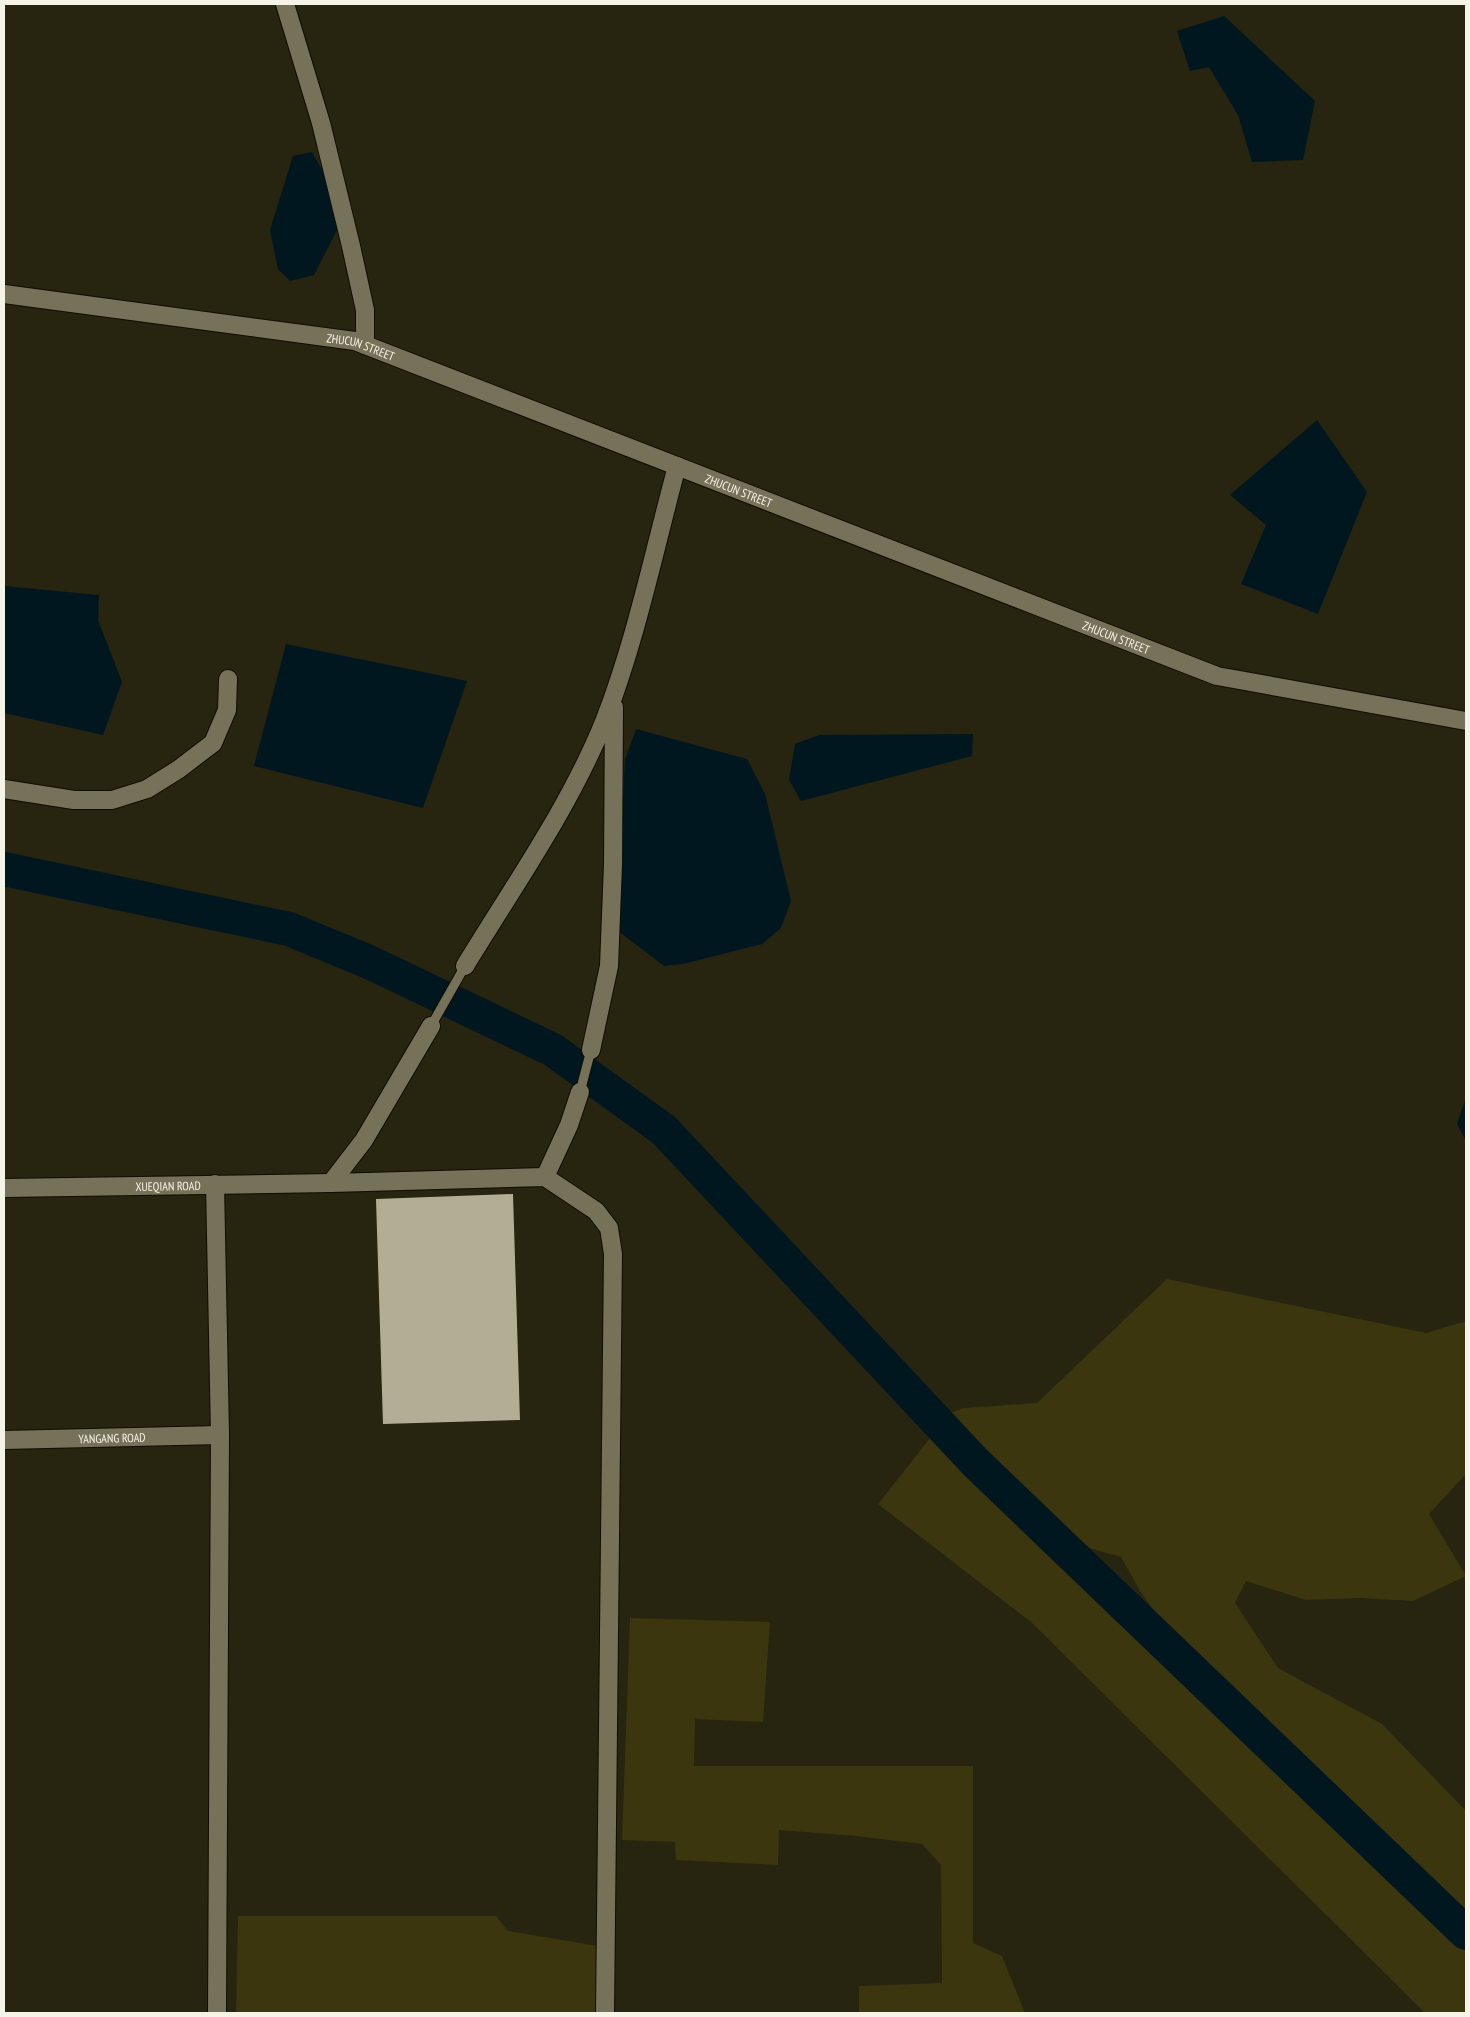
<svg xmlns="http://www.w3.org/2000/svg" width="1470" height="2017" viewBox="0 0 1470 2017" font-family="'PT Sans Narrow',sans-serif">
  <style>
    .green { fill: #3c360f }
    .water { fill: #001720 }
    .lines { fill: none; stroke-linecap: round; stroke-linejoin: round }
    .river { stroke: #001720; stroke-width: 34 }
    .building { fill: #b2ae95 }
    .lane-casing { stroke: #100d00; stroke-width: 11 }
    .street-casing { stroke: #100d00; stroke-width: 20 }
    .lane { stroke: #76725a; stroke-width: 9 }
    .street { stroke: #76725a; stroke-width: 18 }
    .labels { text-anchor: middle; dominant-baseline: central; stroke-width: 5; stroke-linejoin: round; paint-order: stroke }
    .street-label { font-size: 12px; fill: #f6f4e7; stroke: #1e1b06 }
  </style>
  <rect width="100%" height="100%" fill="#27240f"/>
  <g class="green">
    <polygon points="1167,1279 1426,1333 1466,1321 1466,1474 1429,1514 1466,1576 1413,1601 1360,1598 1306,1600 1246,1581 1235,1603 1278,1668 1382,1724 1466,1811 1466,1918 1169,1632 1140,1591 1121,1557 1075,1544 941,1416 964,1408 1037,1403"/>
    <polygon points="935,1432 1310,1792 1466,1947 1466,2013 1425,2013 1031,1622 878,1504"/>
    <polygon points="630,1618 770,1622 763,1722 695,1719 694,1766 973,1766 973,1943 1002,1956 1025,2013 859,2013 859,1986 942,1983 941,1865 922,1844 857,1836 779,1830 778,1865 676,1860 675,1842 622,1840"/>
    <polygon points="238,1916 496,1916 508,1931 598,1946 596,2013 236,2013"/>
  </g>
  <g class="water">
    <polygon points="1224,16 1315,101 1303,160 1252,162 1238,115 1209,67 1190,71 1177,31"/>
    <polygon points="312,152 325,175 337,230 314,275 290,281 278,269 270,230 293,156"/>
    <polygon points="1317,420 1367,492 1318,614 1241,584 1266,525 1230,495"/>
    <polygon points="4,586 99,595 98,620 122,682 103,735 4,713"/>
    <polygon points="286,644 467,681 423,808 254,766"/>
    <polygon points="636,729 747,759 765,794 791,901 781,928 762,944 683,964 664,966 617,930 625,760"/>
    <polygon points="973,734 972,756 801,801 789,780 795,744 819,735"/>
    <polygon points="1466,1097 1466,1141 1457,1124"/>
  </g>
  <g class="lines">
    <polyline class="river" points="4,869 289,929 369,962 553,1050 664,1130 975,1462 1466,1933"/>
  </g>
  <polygon class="building" points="513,1194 520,1420 383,1424 376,1199"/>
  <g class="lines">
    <defs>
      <g id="lane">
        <polyline points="431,1026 465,966"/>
        <polyline points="580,1092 591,1050"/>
      </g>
      <g id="street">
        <polyline points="285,4 321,123 351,246 365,310 365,345"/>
        <path id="s1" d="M4,294l351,47 862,335 249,45"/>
        <polyline points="4,789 74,800 112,800 147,789 179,769 213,743 227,710 228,679"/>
        <path d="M465,966c48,-79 104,-158 139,-244 32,-82 50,-171 73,-256"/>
        <polyline points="591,1050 609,966 613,864 614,707"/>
        <polyline points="545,1177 569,1125 580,1092"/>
        <polyline points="331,1183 364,1140 431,1026"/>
        <polyline points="215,1184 220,1435 217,2013"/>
        <path id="s2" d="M4,1188l327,-5 214,-6 51,34 13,17 4,26 -8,759"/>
        <path id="s3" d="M4,1440l216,-5"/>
      </g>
    </defs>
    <use href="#lane" class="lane-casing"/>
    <use href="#street" class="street-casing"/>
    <use href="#lane" class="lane"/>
    <use href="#street" class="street"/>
  </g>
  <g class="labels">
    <g class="street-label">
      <text stroke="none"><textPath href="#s1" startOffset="361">ZHUCUN STREET</textPath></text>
      <text stroke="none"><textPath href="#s1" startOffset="766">ZHUCUN STREET</textPath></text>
      <text stroke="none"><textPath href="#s1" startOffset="1171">ZHUCUN STREET</textPath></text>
      <text stroke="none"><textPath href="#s2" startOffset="164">XUEQIAN ROAD</textPath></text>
      <text stroke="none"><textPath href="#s3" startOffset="108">YANGANG ROAD</textPath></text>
    </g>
  </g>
  <rect width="1470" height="2017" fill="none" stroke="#f6f4e7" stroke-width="10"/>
</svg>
